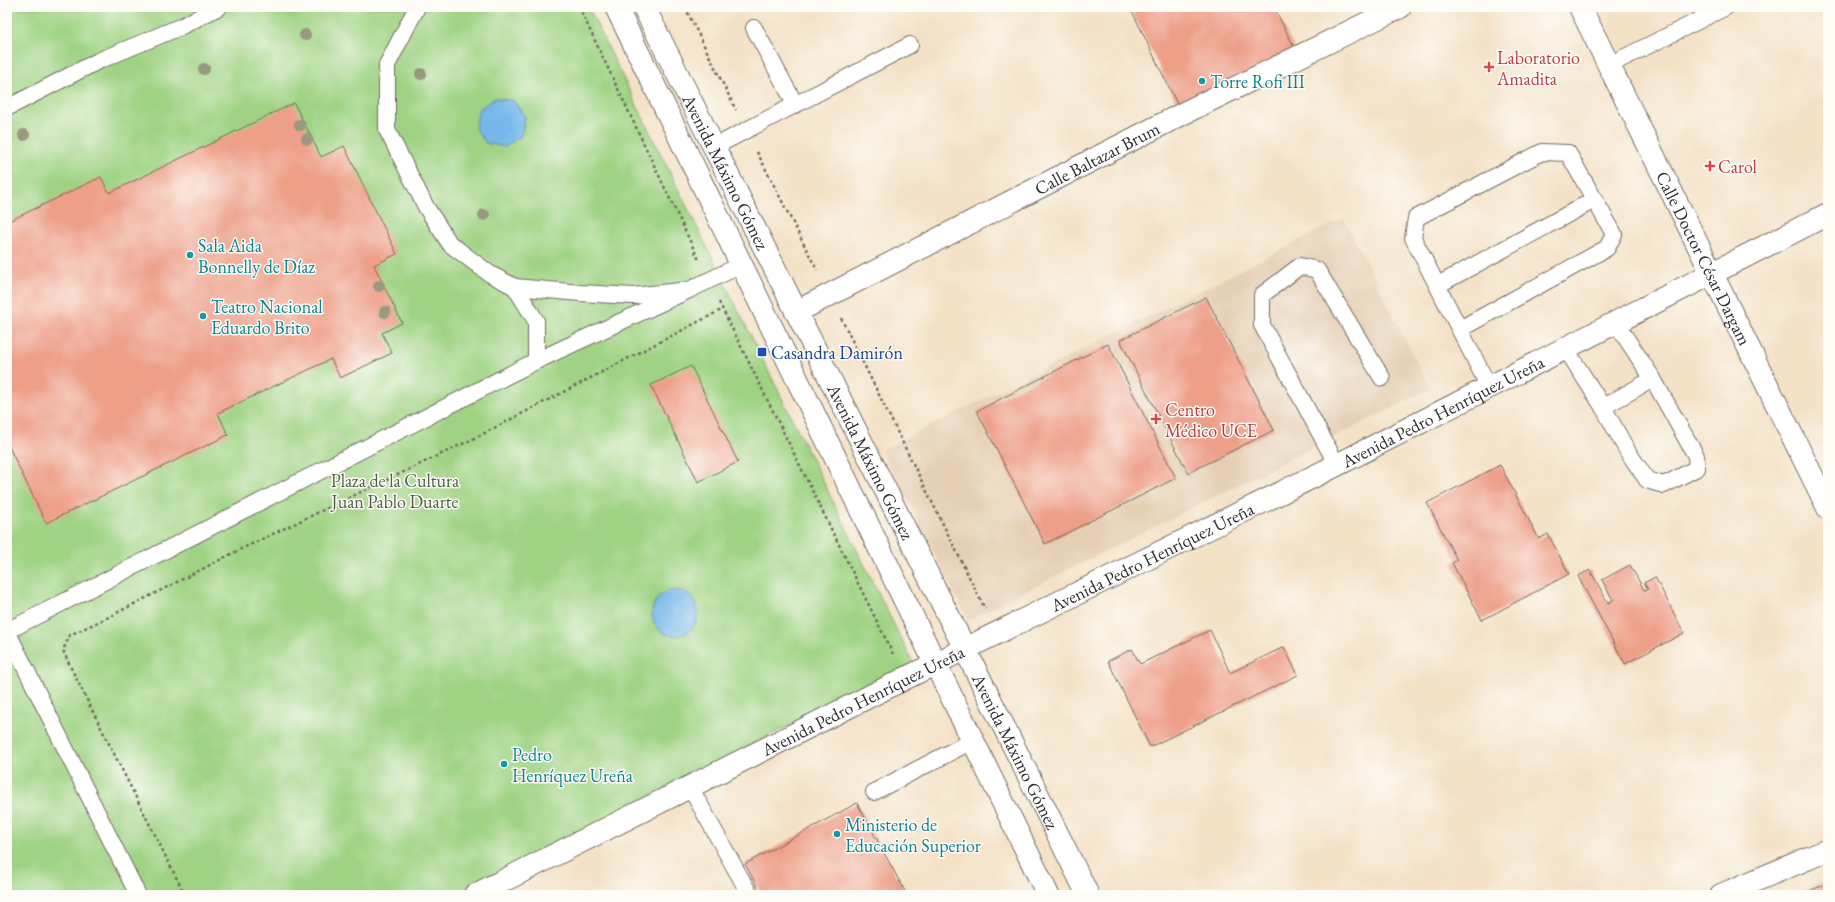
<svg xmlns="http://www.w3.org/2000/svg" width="1835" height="902" viewBox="0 0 1835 902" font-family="'EB Garamond',serif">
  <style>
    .built { fill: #e6d0b5 }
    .green { fill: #9fd383; stroke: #657f57 }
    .water { fill: #76b8eb; stroke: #50728b }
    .building { fill: #ee9f88 }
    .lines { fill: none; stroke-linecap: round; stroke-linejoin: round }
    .service-casing { stroke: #716b62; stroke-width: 18 }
    .minor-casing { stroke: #716b62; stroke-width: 24 }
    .secondary-casing { stroke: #716b62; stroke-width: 24 }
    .primary-casing { stroke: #716b62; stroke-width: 24 }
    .path { stroke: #716b62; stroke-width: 2.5; stroke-dasharray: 3 3; stroke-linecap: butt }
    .service { stroke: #fff; stroke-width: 16 }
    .minor { stroke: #fff; stroke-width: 22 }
    .secondary { stroke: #fff; stroke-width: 22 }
    .primary { stroke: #fff; stroke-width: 22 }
    .tree { fill: #999980 }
    .health-dot { fill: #e0444e; stroke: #fdfcf7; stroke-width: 1.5 }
    .culture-dot { fill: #0f9aa8; stroke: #fdfcf7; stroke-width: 1.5 }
    .transit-dot { fill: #1a4fb4; stroke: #fdfcf7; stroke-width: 1.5 }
    .labels { text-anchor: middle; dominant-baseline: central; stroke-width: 3; stroke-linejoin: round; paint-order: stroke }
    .health-label { font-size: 18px; fill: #be3a42; stroke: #fdfcf7; text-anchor: start }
    .culture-label { font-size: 18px; fill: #0d838f; stroke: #fdfcf7; text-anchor: start }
    .street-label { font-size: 18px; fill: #2b2b2b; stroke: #fdfcf7 }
    .transit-label { font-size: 18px; fill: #164399; stroke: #fdfcf7; text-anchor: start }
    .park-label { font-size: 18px; fill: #4e5d45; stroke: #fdfcf7 }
  </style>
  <rect width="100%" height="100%" fill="#fdfcf7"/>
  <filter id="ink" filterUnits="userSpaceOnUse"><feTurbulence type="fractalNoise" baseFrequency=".025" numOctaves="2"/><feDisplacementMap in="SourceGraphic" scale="8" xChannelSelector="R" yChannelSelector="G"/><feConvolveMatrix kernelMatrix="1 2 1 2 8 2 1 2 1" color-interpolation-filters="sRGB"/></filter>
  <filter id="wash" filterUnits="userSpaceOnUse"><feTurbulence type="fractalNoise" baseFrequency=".012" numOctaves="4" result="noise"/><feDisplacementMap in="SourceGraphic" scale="16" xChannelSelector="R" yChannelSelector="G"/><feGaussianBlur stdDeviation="0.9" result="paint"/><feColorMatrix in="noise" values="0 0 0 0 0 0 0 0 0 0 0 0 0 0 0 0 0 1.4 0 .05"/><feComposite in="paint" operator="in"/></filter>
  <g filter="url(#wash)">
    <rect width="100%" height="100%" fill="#f4e2c7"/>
    <g class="built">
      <polygon points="1344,218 1430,389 968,620 882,450"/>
      <polygon points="1828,879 1828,895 1792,895"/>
    </g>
    <polygon class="green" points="7,7 588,7 913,663 454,895 7,895"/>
    <g class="water">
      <polygon points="495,98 514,101 525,117 521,136 505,147 486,143 475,128 479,109"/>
      <circle cx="675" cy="613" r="23"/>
    </g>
    <g id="blocks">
      <g class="building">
        <polygon points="1130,7 1274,7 1297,53 1180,110"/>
        <polygon points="294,103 321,157 344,146 397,254 374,265 402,323 382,333 392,353 340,378 331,359 218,413 228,435 46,523 7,443 7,222 101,177 109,193"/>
        <polygon points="1206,297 1274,430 1188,473 1120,340"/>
        <polygon points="1108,344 1176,478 1045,544 977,411"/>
        <polygon points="691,366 738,462 698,482 651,385"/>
        <polygon points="1500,465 1539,539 1548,534 1569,574 1482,620 1452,563 1457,560 1427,503"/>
        <polygon points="1630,565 1644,590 1648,589 1644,583 1655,577 1684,633 1625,664 1578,576 1590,570 1608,603 1613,600 1602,580"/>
        <polygon points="1210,630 1230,673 1284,647 1298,675 1150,747 1108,661 1132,649 1140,664"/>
        <polygon points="857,803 907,895 762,895 745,864"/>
        <polygon points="1828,883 1828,895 1800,895"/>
      </g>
    </g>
  </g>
  <g filter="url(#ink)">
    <use href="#blocks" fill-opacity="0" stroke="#716b62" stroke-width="1"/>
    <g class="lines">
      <defs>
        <g id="service">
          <polyline points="417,7 387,65 387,130 426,207 450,244 490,274 515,287 580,293 633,296 689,290 741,265"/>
          <polyline points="754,28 795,104"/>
          <polyline points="1609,65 1726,7"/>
          <polyline points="7,108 98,61 180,27 219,7"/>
          <polyline points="714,147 910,45"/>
          <polyline points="1438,285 1594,200"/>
          <polyline points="515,287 536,321 536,361"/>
          <polyline points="1460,329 1607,248 1614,234 1568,153 1542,152 1416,218 1413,238 1489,387"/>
          <polyline points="1566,349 1603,407 1628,452 1647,480 1664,485 1697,468 1696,456 1653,379 1616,323"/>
          <polyline points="1603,407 1653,379"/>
          <polyline points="1337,465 1262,325 1262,295 1300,266 1317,270 1382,378"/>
          <polyline points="7,631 536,361 689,290"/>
          <polyline points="7,631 138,895"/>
          <polyline points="690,787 750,895"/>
          <polyline points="874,792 972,741"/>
        </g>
        <g id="minor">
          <path id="s1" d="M1580,7l248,501"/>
          <path id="s2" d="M796,312l390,-200 214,-105"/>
          <polyline points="1721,895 1828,850"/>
        </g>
        <g id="secondary">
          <path id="s3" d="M475,895l431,-217 431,-213 491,-251"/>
        </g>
        <g id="primary">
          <polyline points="616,7 1048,895"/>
          <path id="s4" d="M644,7l444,888"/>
        </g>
      </defs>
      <use href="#service" class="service-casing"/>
      <use href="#minor" class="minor-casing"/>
      <use href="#secondary" class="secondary-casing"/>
      <use href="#primary" class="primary-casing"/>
      <g class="path">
        <polyline points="579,7 699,260"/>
        <polyline points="685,7 736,110"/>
        <polyline points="757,152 817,270"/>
        <polyline points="719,302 893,654"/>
        <polyline points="841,318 985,609"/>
        <polyline points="185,895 71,668 63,650 70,635 109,617 239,550 473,439 723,309"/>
      </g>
      <use href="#service" class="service"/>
      <use href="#minor" class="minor"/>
      <use href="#secondary" class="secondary"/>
      <use href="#primary" class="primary"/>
    </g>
    <g class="tree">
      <circle cx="305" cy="35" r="6"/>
      <circle cx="204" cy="69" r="6"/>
      <circle cx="421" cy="74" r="6"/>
      <circle cx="300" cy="125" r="6"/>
      <circle cx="24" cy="135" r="6"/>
      <circle cx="307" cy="139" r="6"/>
      <circle cx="484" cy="215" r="6"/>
      <circle cx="379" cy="286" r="6"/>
      <circle cx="385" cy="312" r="6"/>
    </g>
  </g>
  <g class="health-dot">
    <path d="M1487 61h4v4h4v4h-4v4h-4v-4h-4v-4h4z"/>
    <path d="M1708 160h4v4h4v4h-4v4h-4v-4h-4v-4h4z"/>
    <path d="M1154 413h4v4h4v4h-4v4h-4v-4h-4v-4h4z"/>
  </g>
  <g class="culture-dot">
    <circle cx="1202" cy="81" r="4"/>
    <circle cx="190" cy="255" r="4"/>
    <circle cx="203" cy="316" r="4"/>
    <circle cx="504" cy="764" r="4"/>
    <circle cx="837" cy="834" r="4"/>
  </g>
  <rect class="transit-dot" x="757" y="347" width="10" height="10" rx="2"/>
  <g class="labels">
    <g class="health-label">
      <text x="1497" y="57">Laboratorio<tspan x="1497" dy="21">Amadita</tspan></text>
      <text x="1718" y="166">Carol</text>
      <text x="1165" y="409">Centro<tspan x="1165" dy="21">Médico UCE</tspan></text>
    </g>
    <g class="culture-label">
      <text x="1210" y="81">Torre Rofi III</text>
      <text x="198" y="245">Sala Aida<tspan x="198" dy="21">Bonnelly de Díaz</tspan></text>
      <text x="211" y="306">Teatro Nacional<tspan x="211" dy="21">Eduardo Brito</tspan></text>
      <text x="512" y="754">Pedro<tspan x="512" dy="21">Henríquez Ureña</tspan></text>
      <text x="845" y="824">Ministerio de<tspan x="845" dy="21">Educación Superior</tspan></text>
    </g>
    <g class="street-label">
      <text stroke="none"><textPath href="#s2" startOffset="338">Calle Baltazar Brum</textPath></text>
      <text stroke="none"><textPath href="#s4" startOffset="184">Avenida Máximo Gómez</textPath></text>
      <text stroke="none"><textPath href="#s1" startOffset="280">Calle Doctor César Dargam</textPath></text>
      <text stroke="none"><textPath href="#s3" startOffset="1082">Avenida Pedro Henríquez Ureña</textPath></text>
      <text stroke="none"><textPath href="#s4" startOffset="508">Avenida Máximo Gómez</textPath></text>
      <text stroke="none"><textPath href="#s3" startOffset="757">Avenida Pedro Henríquez Ureña</textPath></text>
      <text stroke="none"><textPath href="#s3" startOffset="434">Avenida Pedro Henríquez Ureña</textPath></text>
      <text stroke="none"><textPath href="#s4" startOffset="832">Avenida Máximo Gómez</textPath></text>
    </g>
    <g class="transit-label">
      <text x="771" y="352">Casandra Damirón</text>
    </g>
    <g class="park-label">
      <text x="395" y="480">Plaza de la Cultura<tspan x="395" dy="21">Juan Pablo Duarte</tspan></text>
    </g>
  </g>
  <rect width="1835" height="902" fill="none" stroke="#fdfcf7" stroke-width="24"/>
</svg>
